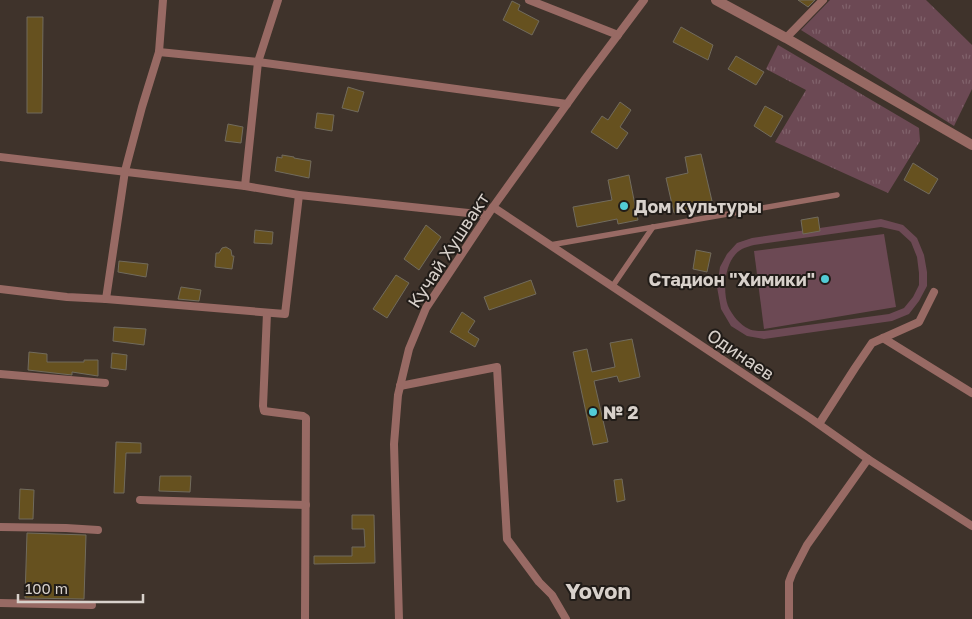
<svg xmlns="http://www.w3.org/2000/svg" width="972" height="619" viewBox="0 0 972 619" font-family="'Golos Text',sans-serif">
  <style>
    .grass { fill: url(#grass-tufts) }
    .pitch { fill: #6c4954; fill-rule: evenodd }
    .building { fill: #66511f; stroke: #716b5d }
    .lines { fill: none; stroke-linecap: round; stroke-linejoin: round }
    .pedestrian { stroke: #986a64; stroke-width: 5.5 }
    .minor { stroke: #986a64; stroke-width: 8 }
    .tertiary { stroke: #986a64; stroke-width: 10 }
    .poi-dot { fill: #52ccd6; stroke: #211c18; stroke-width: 2 }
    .labels { text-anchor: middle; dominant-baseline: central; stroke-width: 4; stroke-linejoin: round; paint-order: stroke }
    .poi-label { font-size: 18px; font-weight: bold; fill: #d8d1cb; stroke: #211c18; text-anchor: start }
    .street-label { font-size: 18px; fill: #d8d1cb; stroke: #211c18 }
    .district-label { font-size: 22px; font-weight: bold; fill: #d8d1cb; stroke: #211c18 }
  </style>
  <defs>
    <pattern id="grass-tufts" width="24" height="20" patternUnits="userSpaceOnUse" patternTransform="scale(1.25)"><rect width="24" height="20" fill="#6c4954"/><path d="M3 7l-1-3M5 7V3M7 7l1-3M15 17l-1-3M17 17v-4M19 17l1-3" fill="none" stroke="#80626b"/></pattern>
  </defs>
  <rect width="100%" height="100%" fill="#3f332b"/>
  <g class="grass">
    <polygon points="830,0 926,0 972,45 972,89 954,126 801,30"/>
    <polygon points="778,45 919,128 920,141 888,193 775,142 806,90 766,69"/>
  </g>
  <g class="pitch">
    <path d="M881,219l22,6 14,13 7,17 3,17v14l-8,15 -10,13 -17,7 -128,18 -17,-3 -16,-10 -10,-17 -4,-22 3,-20 7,-13 10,-11 15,-5zM881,227l18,4 12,11 6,15 2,16v12l-6,12 -9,11 -15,6 -125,17c-4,0 -11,0 -15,-2 -9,-4 -17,-14 -21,-23 -6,-17 -3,-48 14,-57 4,-2 8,-3 12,-4z"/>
    <polygon points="884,234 896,307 764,329 754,251"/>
  </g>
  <g class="building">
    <polygon points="798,0 815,0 808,7"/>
    <polygon points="512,1 520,5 518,10 539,21 532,35 503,20"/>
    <polygon points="27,17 43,17 42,113 27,113"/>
    <polygon points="681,27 713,45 708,60 673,42"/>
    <polygon points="736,56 764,72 756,85 728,69"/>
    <polygon points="348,87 364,92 358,112 342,108"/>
    <polygon points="620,102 631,110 620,127 628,133 617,149 591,132 602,116 608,120"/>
    <polygon points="765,106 783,116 771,137 754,126"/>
    <polygon points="317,113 334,115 332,131 315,128"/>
    <polygon points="228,124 243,127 241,143 225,141"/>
    <polygon points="701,154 712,201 690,206 691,209 674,213 666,178 688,173 685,157"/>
    <polygon points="282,155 294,157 294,158 311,161 309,178 275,171 277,157 282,158"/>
    <polygon points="913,163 938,179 929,194 904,180"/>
    <polygon points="629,175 638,220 618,224 617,219 577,227 573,207 612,200 608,180"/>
    <polygon points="818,217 820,231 803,234 801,220"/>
    <polygon points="426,225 441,237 419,270 404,259"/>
    <polygon points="255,230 273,232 272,244 254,243"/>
    <polygon points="226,247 231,250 232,256 234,256 232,269 215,267 216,253 219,253 222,248"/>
    <polygon points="696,250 711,253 707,272 693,269"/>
    <polygon points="119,261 148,264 146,277 118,272"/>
    <polygon points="396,275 409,283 387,318 373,309"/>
    <polygon points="531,280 536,294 489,310 484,297"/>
    <polygon points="181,287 201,290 199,301 178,299"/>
    <polygon points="462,312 475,321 468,332 479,339 475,347 450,332"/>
    <polygon points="114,327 146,329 144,345 113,341"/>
    <polygon points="632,339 640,377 619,382 617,376 594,381 608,442 593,445 573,352 587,349 592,372 615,367 610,343"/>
    <polygon points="29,352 47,354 47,362 84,362 84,360 98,360 98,376 72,372 72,375 28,370"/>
    <polygon points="112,353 127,355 126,370 111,368"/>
    <polygon points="116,442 141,443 141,453 126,453 124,493 114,493"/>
    <polygon points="160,476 191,476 190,492 159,491"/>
    <polygon points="622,479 625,500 617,502 614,480"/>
    <polygon points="20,489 34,490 33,519 19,519"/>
    <polygon points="352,515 374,515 375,563 314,564 314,556 352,556 352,547 365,547 364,529 352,529"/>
    <polygon points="27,533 86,535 84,599 25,598"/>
  </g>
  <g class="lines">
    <g class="pedestrian">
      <polyline points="550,245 837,195"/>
      <polyline points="612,287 653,227"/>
    </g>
    <g class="minor">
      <polyline points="529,0 618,35"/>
      <polyline points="786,38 823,0"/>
      <polyline points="159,52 258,62 567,104"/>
      <polyline points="0,157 245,186 299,195 487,215"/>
      <polyline points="245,186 258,62 278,0"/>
      <polyline points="493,207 810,418 868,459 972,526"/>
      <polyline points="0,289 67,297 106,299 285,314 299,195"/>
      <polyline points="106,299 125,171 142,107 159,52 163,0"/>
      <polyline points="267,313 263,406 264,411 303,416 306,418 305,619"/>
      <polyline points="883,338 972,393"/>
      <polyline points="0,374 105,383"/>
      <polyline points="400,386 497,367 507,539 539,582 552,595 566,619"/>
      <polyline points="819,424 855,368 872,343 919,322 934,292"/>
      <polyline points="140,500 306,505"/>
      <polyline points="0,527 66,528 98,530"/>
      <polyline points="0,603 92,605"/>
      <polyline points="399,619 394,444 398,395 409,349 426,308 493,207 585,79 644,0"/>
      <polyline points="789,619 789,582 792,574 807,545 868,459"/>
    </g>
    <polyline class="tertiary" points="716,0 786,38 972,145"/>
  </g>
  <g class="poi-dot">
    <circle cx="624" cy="206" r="5"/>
    <circle cx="825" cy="279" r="5"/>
    <circle cx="593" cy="412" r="5"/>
  </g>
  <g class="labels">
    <g class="poi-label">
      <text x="634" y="206">Дом культуры</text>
      <text x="815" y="279" text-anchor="end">Стадион "Химики"</text>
      <text x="603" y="412">№ 2</text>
    </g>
    <g class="street-label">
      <text transform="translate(448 250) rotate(-57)">Кучай Хушвакт</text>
      <text transform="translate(741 354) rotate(34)">Одинаев</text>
    </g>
    <g class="district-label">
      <text x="598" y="590">Yovon</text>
    </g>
  </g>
  <path d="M18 594v8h125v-8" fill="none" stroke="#d8d1cb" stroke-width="2.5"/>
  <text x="25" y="594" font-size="15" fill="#d8d1cb" stroke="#211c18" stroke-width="4" paint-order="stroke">100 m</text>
</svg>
